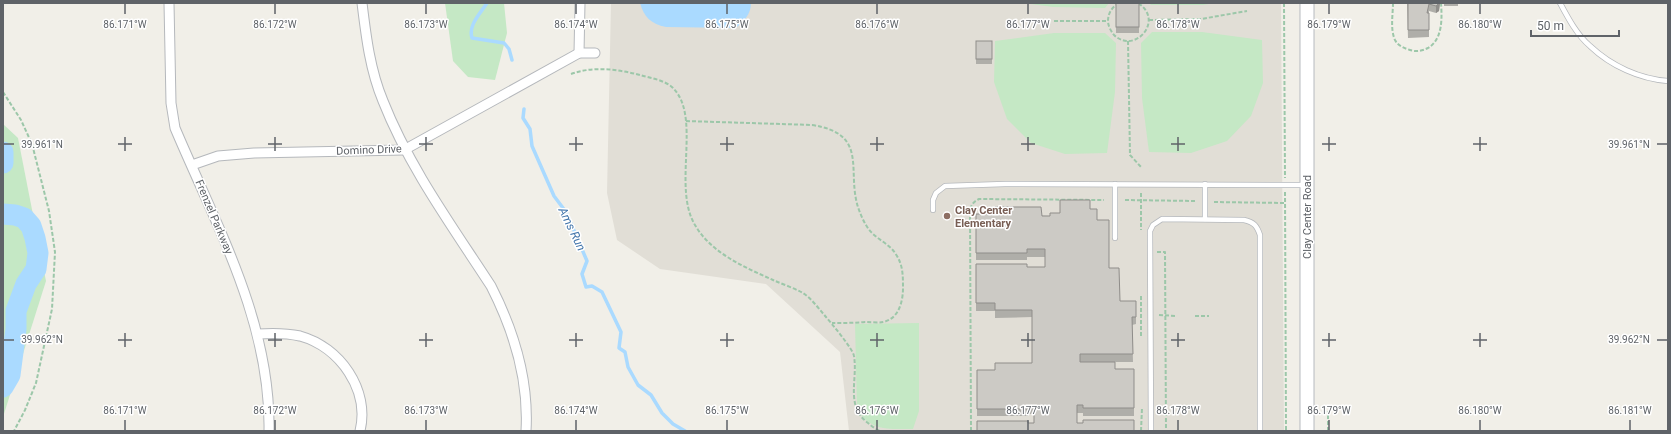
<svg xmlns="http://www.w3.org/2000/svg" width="1671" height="434" viewBox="0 0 1671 434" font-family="Roboto,sans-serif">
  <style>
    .education { fill: #e1ded6 }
    .green { fill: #c5e8c5 }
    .water { fill: #aadaff }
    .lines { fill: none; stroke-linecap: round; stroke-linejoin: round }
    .stream { stroke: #aadaff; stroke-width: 3.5 }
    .river { stroke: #aadaff; stroke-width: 21 }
    .lane-casing { stroke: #b5b8bc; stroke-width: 6 }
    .street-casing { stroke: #b5b8bc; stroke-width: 11 }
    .secondary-casing { stroke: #b6babf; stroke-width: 15 }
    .path { stroke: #9cc7a9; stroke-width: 2; stroke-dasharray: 4 2; stroke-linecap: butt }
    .lane { stroke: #fff; stroke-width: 4.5 }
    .street { stroke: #fff; stroke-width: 9 }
    .secondary { stroke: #fff; stroke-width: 13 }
    .wall { fill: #afaea9 }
    .shaded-wall { fill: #8f8d8a }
    .building { fill: #cccac5; stroke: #8f8d8a }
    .ticks { fill: none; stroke: #5f6368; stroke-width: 1.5 }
    .education-dot { fill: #8d6e63; stroke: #fff; stroke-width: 1.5 }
    .labels { text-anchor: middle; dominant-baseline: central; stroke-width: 3; stroke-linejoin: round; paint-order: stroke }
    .street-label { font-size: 11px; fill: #5f6368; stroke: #fff }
    .education-label { font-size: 11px; font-weight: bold; fill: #785e54; stroke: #fff; text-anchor: start }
    .water-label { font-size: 12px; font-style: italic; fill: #4174aa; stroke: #fff }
    .ticks-label { font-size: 10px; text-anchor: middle; fill: #5f6368; stroke: #fff; stroke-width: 3; stroke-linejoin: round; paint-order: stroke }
  </style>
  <rect width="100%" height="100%" fill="#f1efe8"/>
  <polygon class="education" points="611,3 1281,3 1284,431 849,431 840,352 766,284 660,269 617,240 607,193"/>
  <g class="green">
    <polygon points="445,3 504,3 507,33 495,80 468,77 453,61"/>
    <polygon points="1023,3 1109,3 1105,8 1053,7"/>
    <polygon points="1149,3 1215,3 1203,5 1151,5"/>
    <polygon points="1152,32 1202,32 1262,40 1263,83 1251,116 1227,141 1191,153 1149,152 1142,98 1141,43"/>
    <polygon points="1054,33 1105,33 1116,43 1115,92 1107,153 1065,154 1031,143 1007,119 994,82 995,41"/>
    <polygon points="3,124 18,138 46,281 3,417"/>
    <path d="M919,323v88l-6,18c-23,0 -44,3 -56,-21l-2,-84z"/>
  </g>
  <path class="water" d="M640,3h111c0,11 -7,18 -15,25l-70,-1c-15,-3 -22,-10 -26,-24z"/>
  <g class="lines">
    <g class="stream">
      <path d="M487,3c-7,11 -19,22 -15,35l32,5 5,6 3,11"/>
      <polyline points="524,109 523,118 530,129 532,146 554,196 566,212 587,261 582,274 586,287 592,286 602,292 621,332 619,348 625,352 628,367 638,385 651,395 662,413 673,424 685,431"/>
    </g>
    <g class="river">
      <polyline points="3,152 3,163"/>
      <polyline points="3,214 15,215 24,218 31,226 35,238 38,253 36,269 26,284 16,311 16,329 10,375 3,387"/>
    </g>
    <defs>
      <g id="lane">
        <path d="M1560,3c8,15 17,32 30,43 21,20 50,33 78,35"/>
        <polyline points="1115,184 1115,238"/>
        <polyline points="933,210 933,200 936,193 945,186 1005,184 1305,185"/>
        <polyline points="1205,219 1205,184"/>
        <path d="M1151,431l-1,-200 3,-6 9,-6 82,1c10,2 13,6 16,15v196"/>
      </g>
      <g id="street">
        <path d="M169,3l2,100 4,25c41,97 96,194 94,303"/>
        <path d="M362,3c4,33 8,67 21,98 26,66 69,125 108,185 23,45 38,94 35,145"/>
        <polyline points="579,53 580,3"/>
        <polyline points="192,165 218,156 254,153 404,150 579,53 595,53"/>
        <path d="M258,334c14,-1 28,-1 42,2 40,11 70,54 60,95"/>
      </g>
      <polyline id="secondary" points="1307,3 1307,431"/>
    </defs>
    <use href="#lane" class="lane-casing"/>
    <use href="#street" class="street-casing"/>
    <use href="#secondary" class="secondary-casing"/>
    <g class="path">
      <path d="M1119,3c-7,4 -11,10 -11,18 0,5 3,10 6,14 21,20 51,-15 24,-32"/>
      <polyline points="1284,3 1285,178"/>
      <path d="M1393,3c0,11 -3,26 2,37 3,6 9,8 15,10 6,2 12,1 18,-2 15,-9 14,-30 13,-45"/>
      <polyline points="1149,20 1201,19 1247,11"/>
      <polyline points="1054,21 1108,21"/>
      <polyline points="1128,41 1130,155 1141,167"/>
      <path d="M571,74c22,-8 46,-5 69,1 10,3 25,5 33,13 29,29 -1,99 22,137 16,28 49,42 78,55 9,4 21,8 30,13 9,6 16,16 23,24 6,7 27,32 28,39 4,24 -9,50 14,67 4,3 8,7 13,8"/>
      <polyline points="3,92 21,120 32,144 49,211 55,252 52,309 36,383 25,410 14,431"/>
      <path d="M686,121l126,4c59,9 33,47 47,85 3,8 7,17 13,23 7,7 18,12 23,20 8,11 8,22 8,35 0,13 -4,31 -20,34 -5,1 -12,0 -18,0 -11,1 -22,1 -33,1"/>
      <polyline points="1285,192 1286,431"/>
      <polyline points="1141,193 1141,230"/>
      <polyline points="1125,200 1197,201"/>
      <polyline points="1214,202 1286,203"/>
      <polyline points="1157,252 1165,252 1166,431"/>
      <polyline points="1141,296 1141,336"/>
      <polyline points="1159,315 1177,316"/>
      <polyline points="1195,316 1209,316"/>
      <path d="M971,431l-1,-220c1,-6 3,-9 9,-12l125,1"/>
      <polyline points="1141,431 1142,408"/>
      <polyline points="1328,431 1328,411"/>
    </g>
    <use href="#lane" class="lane"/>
    <use href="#street" class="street"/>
    <use href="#secondary" class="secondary"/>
  </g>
  <g class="wall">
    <rect x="1116" y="3" width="23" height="30"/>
    <polygon points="1407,3 1440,3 1439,11 1436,13 1429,11 1429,37 1408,38"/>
    <rect x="1444" y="3" width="14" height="3"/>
    <rect x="976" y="41" width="16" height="23"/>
    <polygon points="1090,209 1097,220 1109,268 1120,301 1136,301 1136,324 1132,325 1133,362 1080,362 1115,369 1134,369 1134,416 1083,416 1083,413 1077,413 1077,423 1134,431 1028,423 1034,423 1034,414 1028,414 1028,416 977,416 977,370 995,370 1032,363 1032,317 995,318 995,311 976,311 976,264 1027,267 1045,267 1045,257 1027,257 1027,260 976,260 976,214 1050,216 1060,213"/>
  </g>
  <polygon class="shaded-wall" points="1440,3 1439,11 1436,13 1436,6"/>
  <g class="building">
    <rect x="1116" y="3" width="23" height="24"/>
    <polygon points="1408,3 1439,3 1436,6 1429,4 1427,13 1429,13 1429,30 1408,30"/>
    <rect x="976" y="41" width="16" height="18"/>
    <polygon points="1060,200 1090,200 1090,209 1097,209 1097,220 1109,220 1109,268 1119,268 1120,301 1136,301 1136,317 1132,317 1133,354 1080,354 1080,362 1115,362 1115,369 1134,369 1134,408 1083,408 1083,405 1077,405 1077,423 1083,423 1083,420 1134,420 1134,431 977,431 977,421 1028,421 1028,423 1034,423 1034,406 1028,406 1028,409 977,409 977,370 995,370 995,363 1032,363 1032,310 995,310 995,303 976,303 976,264 1027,264 1027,267 1045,267 1045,249 1027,249 1027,253 976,253 976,214 995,214 995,207 1041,207 1042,216 1050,216 1050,213 1060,213"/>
  </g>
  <path class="ticks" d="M125,4v10M275,4v10M426,4v10M576,4v10M727,4v10M877,4v10M1028,4v10M1178,4v10M1329,4v10M1480,4v10M125,137v14M275,137v14M426,137v14M576,137v14M727,137v14M877,137v14M1028,137v14M1178,137v14M1329,137v14M1480,137v14M4,144h10M118,144h14M268,144h14M419,144h14M569,144h14M720,144h14M870,144h14M1021,144h14M1171,144h14M1322,144h14M1473,144h14M1657,144h10M125,333v14M275,333v14M426,333v14M576,333v14M727,333v14M877,333v14M1028,333v14M1178,333v14M1329,333v14M1480,333v14M4,340h10M118,340h14M268,340h14M419,340h14M569,340h14M720,340h14M870,340h14M1021,340h14M1171,340h14M1322,340h14M1473,340h14M1657,340h10M125,420v10M275,420v10M426,420v10M576,420v10M727,420v10M877,420v10M1028,420v10M1178,420v10M1329,420v10M1480,420v10M1630,420v10"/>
  <circle class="education-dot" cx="947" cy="216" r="4"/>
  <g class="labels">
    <g class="street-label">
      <text transform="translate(369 150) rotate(-2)">Domino Drive</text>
      <text transform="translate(214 217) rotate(67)">Frenzel Parkway</text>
      <text transform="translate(1307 217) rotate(-90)">Clay Center Road</text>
    </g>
    <g class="education-label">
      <text x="955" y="210">Clay Center<tspan x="955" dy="13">Elementary</tspan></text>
    </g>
    <g class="water-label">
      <text transform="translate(572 229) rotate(64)">Ams Run</text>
    </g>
  </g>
  <g class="ticks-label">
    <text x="125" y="28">86.171°W</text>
    <text x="275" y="28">86.172°W</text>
    <text x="426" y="28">86.173°W</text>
    <text x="576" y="28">86.174°W</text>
    <text x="727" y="28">86.175°W</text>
    <text x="877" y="28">86.176°W</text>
    <text x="1028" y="28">86.177°W</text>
    <text x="1178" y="28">86.178°W</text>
    <text x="1329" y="28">86.179°W</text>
    <text x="1480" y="28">86.180°W</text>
    <text x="1629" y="148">39.961°N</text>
    <text x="42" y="148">39.961°N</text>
    <text x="1629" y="343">39.962°N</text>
    <text x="42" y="343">39.962°N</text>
    <text x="125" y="414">86.171°W</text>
    <text x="275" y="414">86.172°W</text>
    <text x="426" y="414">86.173°W</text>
    <text x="576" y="414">86.174°W</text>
    <text x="727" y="414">86.175°W</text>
    <text x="877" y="414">86.176°W</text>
    <text x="1028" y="414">86.177°W</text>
    <text x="1178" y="414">86.178°W</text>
    <text x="1329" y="414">86.179°W</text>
    <text x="1480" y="414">86.180°W</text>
    <text x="1630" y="414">86.181°W</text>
  </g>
  <rect width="1671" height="434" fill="none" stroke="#5f6368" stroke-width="8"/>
  <path d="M1531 30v6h88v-6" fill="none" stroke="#5f6368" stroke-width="2"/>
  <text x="1537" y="30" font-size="12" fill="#5f6368" stroke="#ffffff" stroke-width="3" paint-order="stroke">50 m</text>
</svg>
